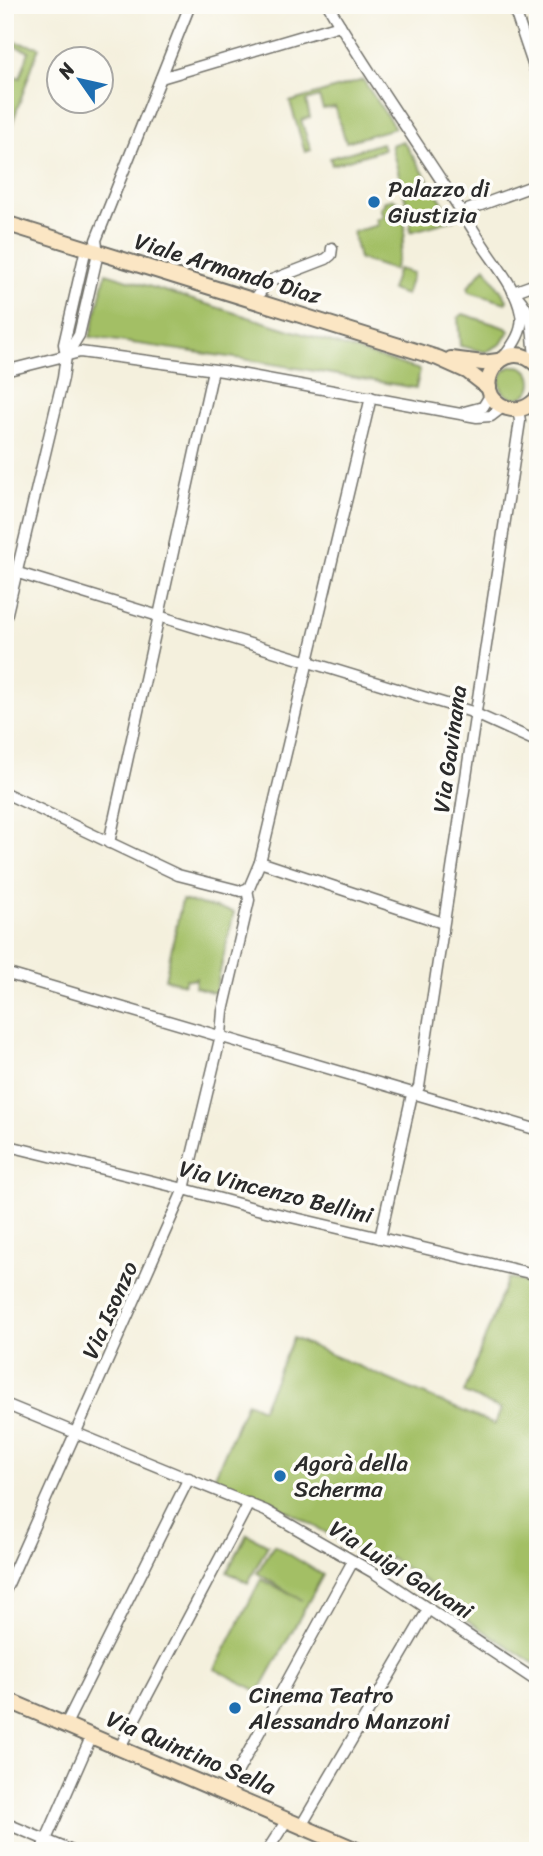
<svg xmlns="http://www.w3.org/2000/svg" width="543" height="1856" viewBox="0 0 543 1856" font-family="Sriracha,sans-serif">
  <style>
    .green { fill: #a3bf65; stroke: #677548; stroke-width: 2 }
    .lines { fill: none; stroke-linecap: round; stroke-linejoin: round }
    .street-casing { stroke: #717069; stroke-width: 13 }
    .secondary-casing { stroke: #717069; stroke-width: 18 }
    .street { stroke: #fff; stroke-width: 10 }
    .secondary { stroke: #fbe6c4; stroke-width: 14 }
    .poi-dot { fill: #1f6fb2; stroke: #fdfcf7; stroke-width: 2.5 }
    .labels { text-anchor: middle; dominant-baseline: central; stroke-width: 7; stroke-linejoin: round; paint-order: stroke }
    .poi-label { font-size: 23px; fill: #2b2b2b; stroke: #fdfcf7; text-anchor: start }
    .street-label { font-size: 23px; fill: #2b2b2b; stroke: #fdfcf7 }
  </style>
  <rect width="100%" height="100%" fill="#fdfcf7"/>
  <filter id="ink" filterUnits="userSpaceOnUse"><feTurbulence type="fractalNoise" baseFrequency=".0143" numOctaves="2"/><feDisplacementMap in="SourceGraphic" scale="14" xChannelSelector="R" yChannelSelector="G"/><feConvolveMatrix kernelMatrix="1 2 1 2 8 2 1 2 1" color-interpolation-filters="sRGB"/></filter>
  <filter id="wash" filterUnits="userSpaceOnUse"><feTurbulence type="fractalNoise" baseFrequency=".00686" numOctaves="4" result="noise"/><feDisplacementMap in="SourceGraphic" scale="28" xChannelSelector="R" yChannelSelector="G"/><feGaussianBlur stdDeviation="1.57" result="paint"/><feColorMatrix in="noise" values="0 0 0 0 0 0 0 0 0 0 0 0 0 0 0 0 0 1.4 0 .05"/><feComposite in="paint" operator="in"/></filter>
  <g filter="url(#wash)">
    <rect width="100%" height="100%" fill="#f4f0dd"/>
    <g class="green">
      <polygon points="5,40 39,47 6,141 5,73 20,78 29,51 5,43"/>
      <polygon points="363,80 395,128 346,142 335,107 323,109 319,97 306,101 310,117 301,120 311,150 305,152 290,102"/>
      <polygon points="403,141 454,220 410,232 411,220 391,145"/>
      <polygon points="382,143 384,149 332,165 330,158"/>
      <path d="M392,199l9,4c9,29 2,40 -7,67l-35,-11 -6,-27 25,-7 -2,-6 7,-2 -3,-10 4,-2 -1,-3z"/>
      <polygon points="485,267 507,300 506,303 469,292 468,287"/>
      <polygon points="398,269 413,273 406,295 391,290"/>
      <polygon points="106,273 420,370 416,388 249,360 90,337"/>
      <polygon points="463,314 506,328 509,331 501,344 486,352 460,346 458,318"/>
      <circle cx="516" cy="382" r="16"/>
      <polygon points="182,900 234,912 215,993 195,987 196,978 192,980 186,979 184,984 165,979"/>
      <polygon points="508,1278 538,1285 538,1666 427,1594 431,1585 390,1558 385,1566 291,1513 214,1478 247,1402 262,1409 293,1338 495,1425 501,1409 464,1393"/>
      <polygon points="247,1534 268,1545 248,1583 227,1572"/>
      <polygon points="274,1545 323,1575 259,1692 215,1669 261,1579 302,1600 257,1573"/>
    </g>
  </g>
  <g filter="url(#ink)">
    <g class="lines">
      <defs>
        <g id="street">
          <path d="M328,5c47,80 102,155 151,234 14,23 37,47 42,75 3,16 -7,30 -17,43"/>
          <polyline points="513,5 538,79"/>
          <polyline points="161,78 340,25"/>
          <polyline points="462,212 538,184"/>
          <polyline points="513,292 538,283"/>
          <path d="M518,297c20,23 12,41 19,68"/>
          <polyline points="254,300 269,281 326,259 331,255 332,248"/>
          <polyline points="66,356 79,335 98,253 96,240 190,5"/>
          <polyline points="5,371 80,352 223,371 477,417 491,416 504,406"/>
          <polyline points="464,412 483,407 491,394"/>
          <polyline points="5,569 469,711 538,742"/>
          <polyline points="5,621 63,378 66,356 64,344 86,248"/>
          <polyline points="5,793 178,875 241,891 249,888 260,862 371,397"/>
          <polyline points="109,843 213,370"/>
          <polyline points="260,862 443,923"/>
          <polyline points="5,973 538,1130"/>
          <polyline points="5,1145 184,1189 257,1209 538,1275"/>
          <polyline points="380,1238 411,1099 419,1087 520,421 518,409"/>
          <polyline points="5,1404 266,1511 376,1574 538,1682"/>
          <polyline points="5,1591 184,1189 221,1035 223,1011 249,900 247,889"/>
          <polyline points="66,1724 189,1478"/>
          <polyline points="120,1747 249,1503"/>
          <polyline points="226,1793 353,1561"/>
          <polyline points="5,1823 72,1851"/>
          <polyline points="301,1826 429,1608"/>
          <polyline points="41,1851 92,1735"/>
          <polyline points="267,1851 287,1820"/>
        </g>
        <g id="secondary">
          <polyline points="5,223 438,358 467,371 489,388"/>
          <polyline points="451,359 483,363 498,361"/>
          <path d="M538,366c-35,-36 -73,27 -31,42 13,4 22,-1 31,-10"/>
          <polyline points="5,1699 359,1851"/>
        </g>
      </defs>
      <use href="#street" class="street-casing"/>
      <use href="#secondary" class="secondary-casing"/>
      <use href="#street" class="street"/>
      <use href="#secondary" class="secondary"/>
    </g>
  </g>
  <g class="poi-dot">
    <circle cx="374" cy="202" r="7"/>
    <circle cx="280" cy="1476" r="7"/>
    <circle cx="235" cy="1708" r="7"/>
  </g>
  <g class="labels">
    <g class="poi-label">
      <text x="388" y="189">Palazzo di<tspan x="388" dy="26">Giustizia</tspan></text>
      <text x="294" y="1463">Agorà della<tspan x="294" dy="26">Scherma</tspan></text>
      <text x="249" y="1695">Cinema Teatro<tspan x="249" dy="26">Alessandro Manzoni</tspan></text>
    </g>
    <g class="street-label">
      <text transform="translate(228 269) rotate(17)">Viale Armando Diaz</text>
      <text transform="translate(450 749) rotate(-82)">Via Gavinana</text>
      <text transform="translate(276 1192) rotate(14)">Via Vincenzo Bellini</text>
      <text transform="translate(110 1310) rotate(-66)">Via Isonzo</text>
      <text transform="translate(401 1570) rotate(32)">Via Luigi Galvani</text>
      <text transform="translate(191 1753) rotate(23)">Via Quintino Sella</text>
    </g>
  </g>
  <rect width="543" height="1856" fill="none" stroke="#fdfcf7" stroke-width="28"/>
  <g transform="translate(80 80) rotate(304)"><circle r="33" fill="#fdfcf7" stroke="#a9a8a5" stroke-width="2"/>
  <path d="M0-5L12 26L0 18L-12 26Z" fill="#1f6fb2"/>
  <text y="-10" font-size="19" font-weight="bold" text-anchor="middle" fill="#2b2b2b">N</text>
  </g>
</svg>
